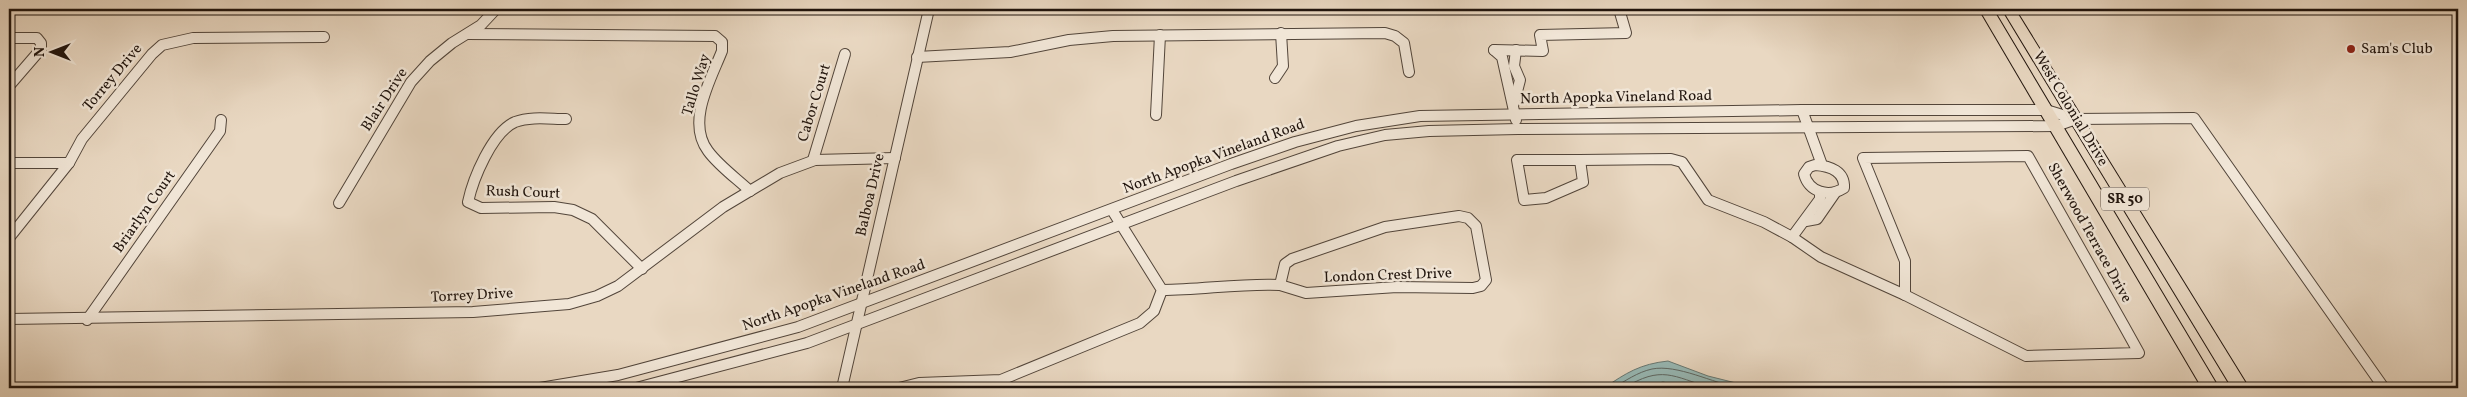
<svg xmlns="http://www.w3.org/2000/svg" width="2467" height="397" viewBox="0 0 2467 397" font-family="Vollkorn,serif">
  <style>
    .water { fill: #97b9b6; stroke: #677772 }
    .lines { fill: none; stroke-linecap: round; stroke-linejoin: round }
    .shore { stroke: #5c6662; stroke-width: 1 }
    .minor-casing { stroke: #52453a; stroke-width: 12 }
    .highway-casing { stroke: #20140d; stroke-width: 2 }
    .minor { stroke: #f1e6d7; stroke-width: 10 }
    .highway { fill: #e9d8c2; fill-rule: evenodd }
    .poi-dot { fill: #8f2418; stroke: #f1e6d7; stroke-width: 2 }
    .labels { text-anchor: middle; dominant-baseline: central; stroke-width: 5; stroke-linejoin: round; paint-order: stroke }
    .shield { fill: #f1e6d7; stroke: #5f534a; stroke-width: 1 }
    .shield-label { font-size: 14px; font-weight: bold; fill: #20140d }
    .poi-label { font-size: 15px; fill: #20140d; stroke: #f1e6d7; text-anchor: start }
    .street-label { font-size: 15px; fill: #20140d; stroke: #f1e6d7 }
  </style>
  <rect width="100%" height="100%" fill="#e9d8c2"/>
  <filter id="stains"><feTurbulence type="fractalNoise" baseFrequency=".004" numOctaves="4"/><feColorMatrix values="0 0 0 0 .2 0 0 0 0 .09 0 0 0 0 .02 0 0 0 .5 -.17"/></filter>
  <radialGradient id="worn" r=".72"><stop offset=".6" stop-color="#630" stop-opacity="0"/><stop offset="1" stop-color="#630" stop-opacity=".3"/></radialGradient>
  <g class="water">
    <path d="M1668,361l40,15 28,7 44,5h-176c22,-15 36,-24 64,-27z"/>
    <polygon points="1295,383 1365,388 1189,388 1195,384"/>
  </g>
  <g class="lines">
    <g class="shore">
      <path d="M1613,388c12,-7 25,-16 39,-19 25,-5 61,14 87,19"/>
      <path d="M1624,388c38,-23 48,-12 87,0"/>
      <polyline points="1637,388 1663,382 1689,388"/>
    </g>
    <defs>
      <g id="minor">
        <path d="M468,34l247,2 7,6v9c-11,28 -36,71 -14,100 11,15 28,27 42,40"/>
        <polyline points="9,38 37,38 41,43 41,49 9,86"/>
        <polyline points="1494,50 1543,51 1540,35 1626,33 1619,9"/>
        <polyline points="1494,50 1502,57 1516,120"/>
        <polyline points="917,57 1010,52 1069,40 1113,36 1385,33 1395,36 1404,43 1409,72"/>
        <polyline points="1275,78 1283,66 1281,33"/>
        <polyline points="1514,103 1520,80 1514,66 1516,50"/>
        <polyline points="1802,110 1822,165"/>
        <polyline points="1156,115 1160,35"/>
        <path d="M566,119c-16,0 -35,-3 -51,3 -23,10 -42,57 -47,80l13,6 73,-1 19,3 19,9 50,50"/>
        <polygon points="2028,156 2124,326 2139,353 2026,356 1905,295 1905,261 1863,158"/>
        <polyline points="813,160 845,54"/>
        <polygon points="1517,160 1580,160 1583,182 1546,198 1524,200"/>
        <polyline points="1580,160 1671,159 1682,162 1708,200 1764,222 1792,237 1821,257 1905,295"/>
        <polyline points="9,163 69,163"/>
        <path d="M1815,165c15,1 30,6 29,23 -16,10 -35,4 -40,-14l5,-7z"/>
        <polyline points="339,203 411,82 430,61 452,43 481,25 496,9"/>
        <polygon points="1459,216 1468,218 1476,226 1486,280 1481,286 1473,288 1397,287 1306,293 1280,285 1285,264 1292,259 1385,227"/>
        <polyline points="1806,221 1817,219 1835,193"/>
        <polyline points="1792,237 1820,199 1820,192"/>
        <polyline points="9,238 69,163 82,139 152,54 162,45 193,38 324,37"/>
        <path d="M1162,290c39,0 79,-7 118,-5"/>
        <polyline points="9,319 473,312 569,304 597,296 618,286 723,207 780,173 815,160 895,158"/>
        <polyline points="87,320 220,131 221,120"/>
        <polyline points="540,388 618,375 798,327 1231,164 1295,142 1356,126 1420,116 1802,110 2046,110 2076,119 2194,118 2384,388"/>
        <polyline points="636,388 807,343 1236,181 1338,146 1385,135 1429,131 1518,129 2056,126 2076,119"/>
        <polyline points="842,388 929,9"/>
        <polyline points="899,388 919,383 1001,380 1140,323 1154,311 1162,290 1112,210"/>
      </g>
      <g id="highway">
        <polygon points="1979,9 1993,9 2219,388 2202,388"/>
        <polygon points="2002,9 2015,9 2249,388 2232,388"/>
      </g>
    </defs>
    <use href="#minor" class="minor-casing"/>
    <use href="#highway" class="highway-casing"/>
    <use href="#minor" class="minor"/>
    <use href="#highway" class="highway"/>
  </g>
  <circle class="poi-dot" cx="2351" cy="49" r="5"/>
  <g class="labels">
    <rect class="shield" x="2101" y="187.5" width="48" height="23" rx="4"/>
    <g class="shield-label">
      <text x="2125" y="199">SR 50</text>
    </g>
    <g class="poi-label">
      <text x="2361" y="49">Sam's Club</text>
    </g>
    <g class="street-label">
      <text transform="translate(113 78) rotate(-50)">Torrey Drive</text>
      <text transform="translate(697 85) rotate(-73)">Tallo Way</text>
      <text transform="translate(1616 98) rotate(-1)">North Apopka Vineland Road</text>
      <text transform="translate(385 100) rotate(-57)">Blair Drive</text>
      <text transform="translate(815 103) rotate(-73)">Cabor Court</text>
      <text transform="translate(2070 109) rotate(59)">West Colonial Drive</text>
      <text transform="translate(1214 157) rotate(-20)">North Apopka Vineland Road</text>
      <text transform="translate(523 193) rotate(2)">Rush Court</text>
      <text transform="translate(871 195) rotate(-77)">Balboa Drive</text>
      <text transform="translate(145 212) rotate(-55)">Briarlyn Court</text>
      <text transform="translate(2089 233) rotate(61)">Sherwood Terrace Drive</text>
      <text transform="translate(1388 276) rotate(-2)">London Crest Drive</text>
      <text transform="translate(472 296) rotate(-3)">Torrey Drive</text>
      <text transform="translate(834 296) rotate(-19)">North Apopka Vineland Road</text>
    </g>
  </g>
  <rect width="2467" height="397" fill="none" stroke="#e9d8c2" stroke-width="30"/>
  <rect x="10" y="10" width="2447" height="377" fill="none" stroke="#20140d" stroke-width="2.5"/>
  <rect x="15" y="15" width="2437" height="367" fill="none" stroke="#20140d"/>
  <g transform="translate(52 52) rotate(270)" stroke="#f1e6d7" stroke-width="4" paint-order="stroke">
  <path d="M0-4L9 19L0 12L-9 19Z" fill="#20140d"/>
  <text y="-8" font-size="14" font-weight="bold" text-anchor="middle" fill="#20140d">N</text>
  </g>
  <rect width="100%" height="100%" filter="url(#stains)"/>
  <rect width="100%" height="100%" fill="url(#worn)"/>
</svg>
